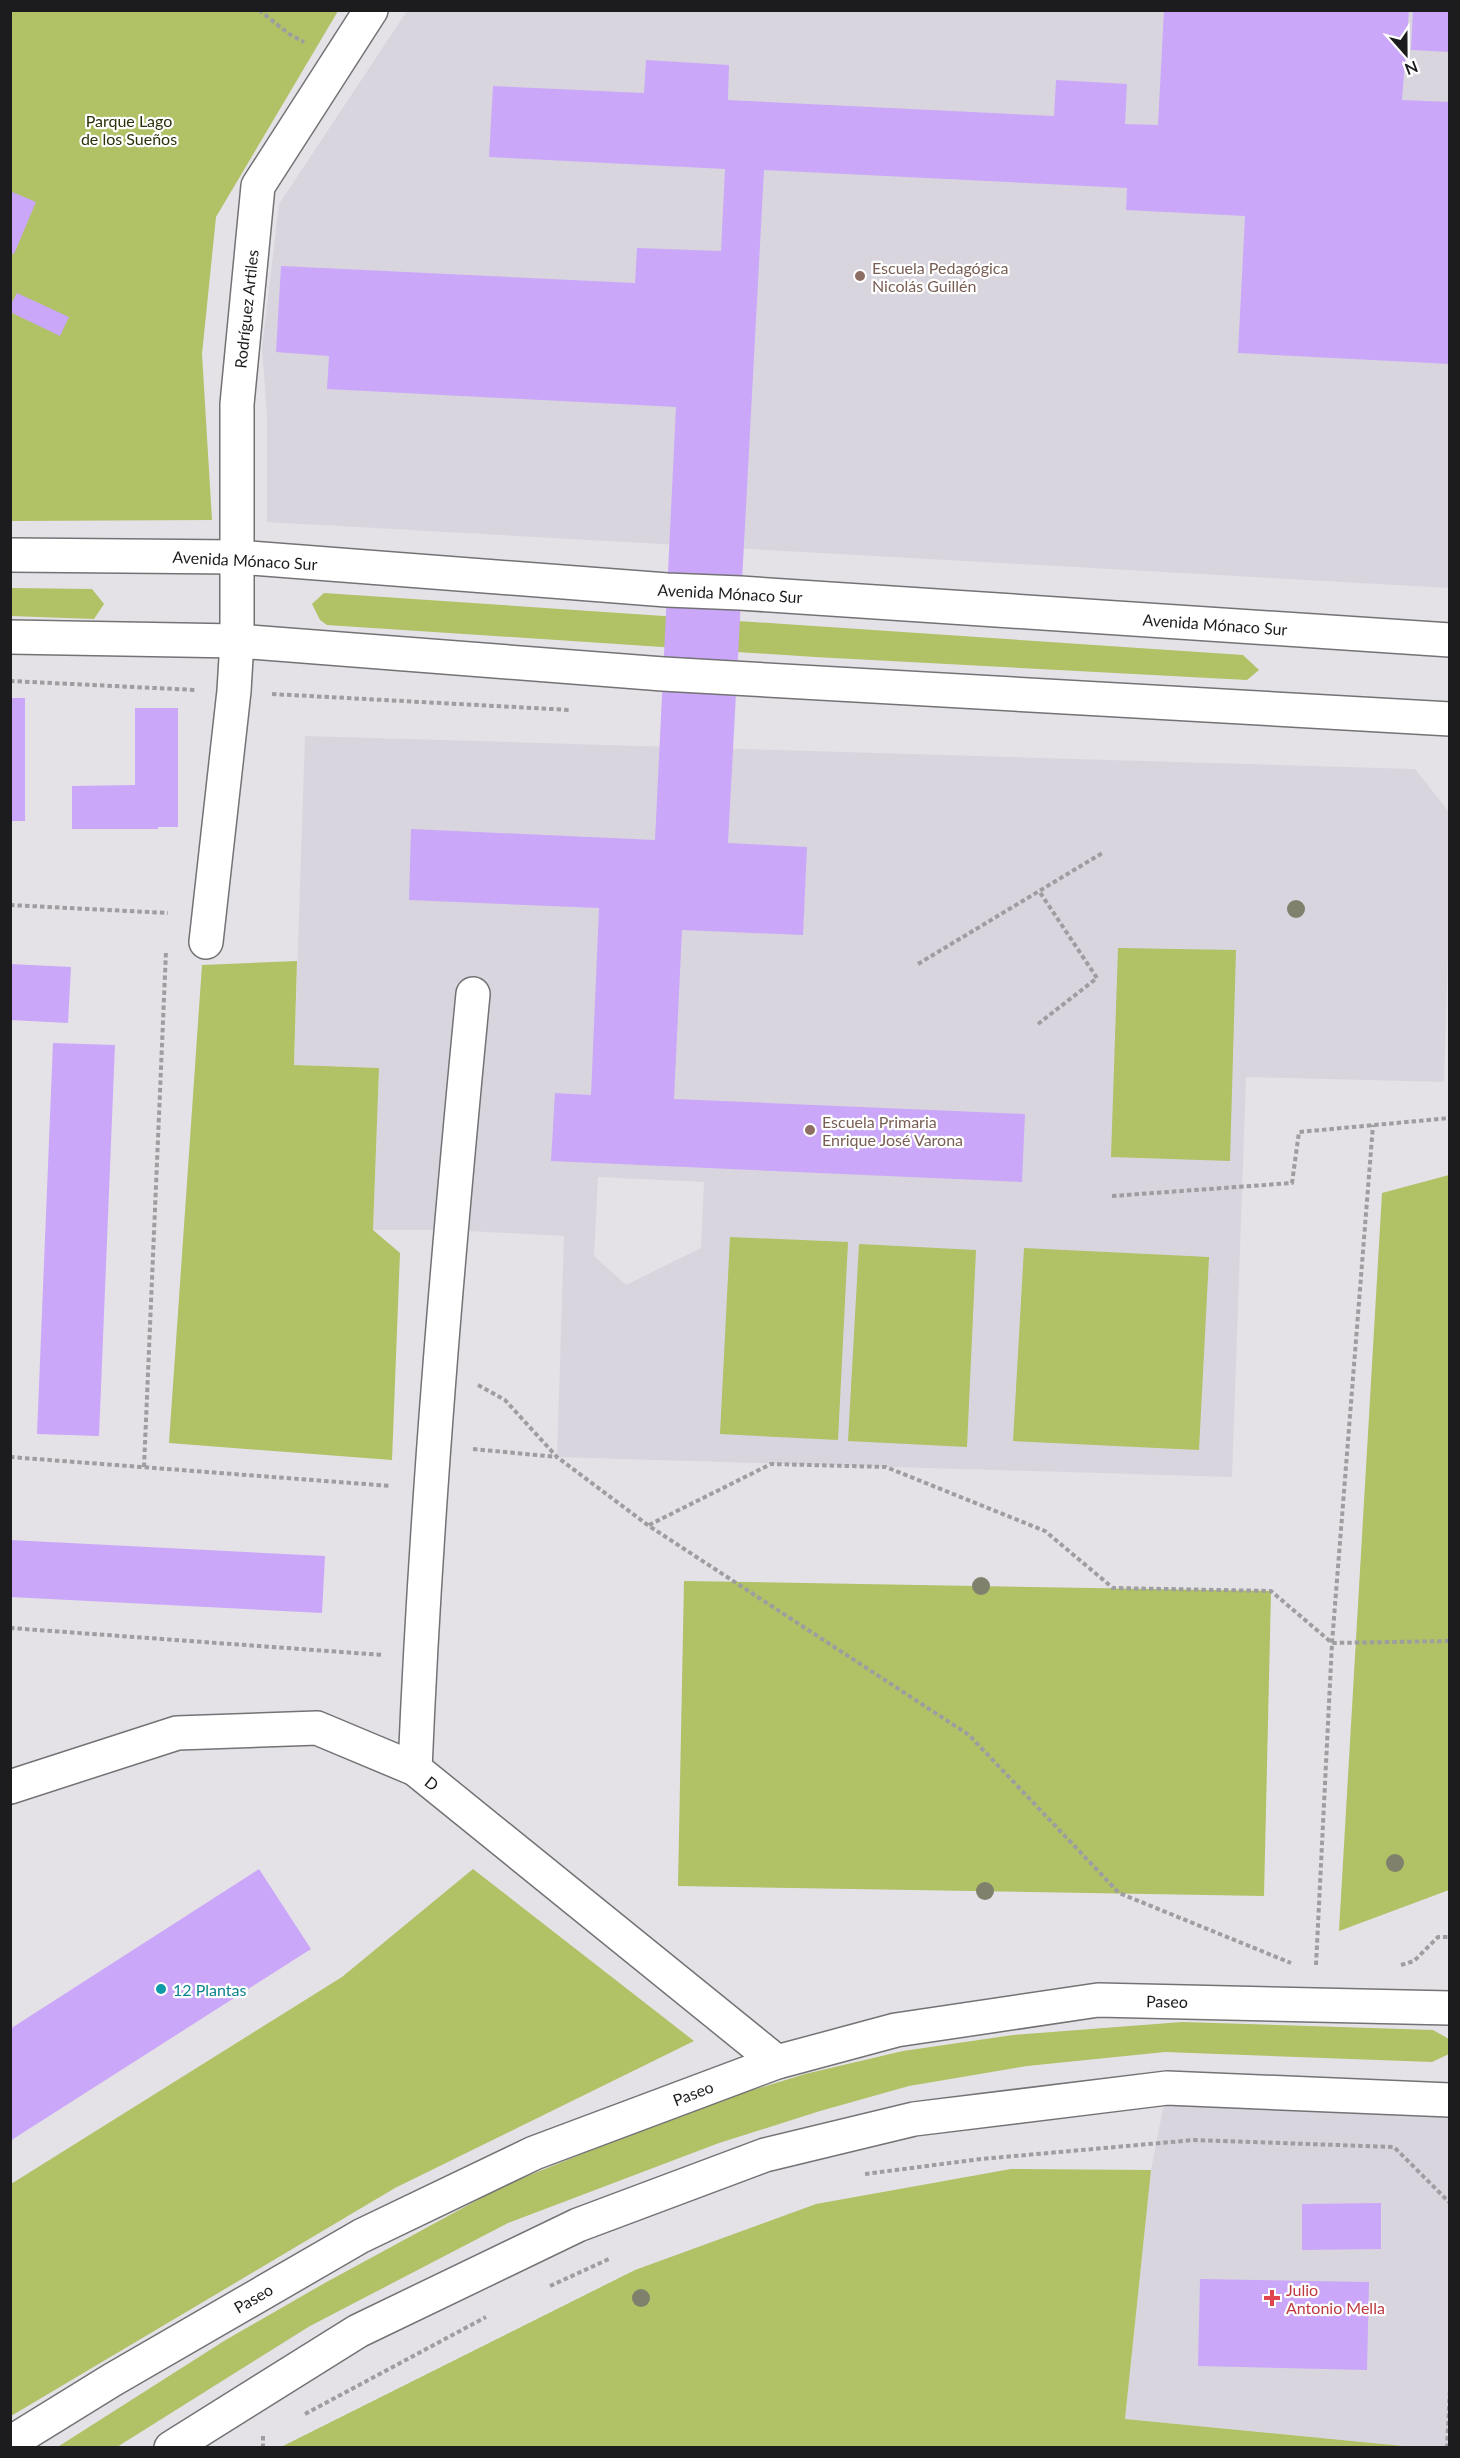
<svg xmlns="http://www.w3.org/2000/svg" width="1460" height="2458" viewBox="0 0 1460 2458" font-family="Lato,sans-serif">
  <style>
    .built { fill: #d9d5df; fill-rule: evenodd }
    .green { fill: #b0c166 }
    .building { fill: #cba7f9 }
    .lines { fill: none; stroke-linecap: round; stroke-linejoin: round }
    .minor-casing { stroke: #737275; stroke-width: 36 }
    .major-casing { stroke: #737275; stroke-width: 36 }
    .path { stroke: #9e9da0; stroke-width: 4; stroke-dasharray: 4.5 3; stroke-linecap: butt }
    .minor { stroke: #fff; stroke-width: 33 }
    .major { stroke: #fff; stroke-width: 33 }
    .tree { fill: #7f816d }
    .education-dot { fill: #8d6e63; stroke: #fff; stroke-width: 2 }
    .culture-dot { fill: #0f9aa8; stroke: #fff; stroke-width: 2 }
    .health-dot { fill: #e0444e; stroke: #fff; stroke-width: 2 }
    .labels { text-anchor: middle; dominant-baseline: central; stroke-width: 4.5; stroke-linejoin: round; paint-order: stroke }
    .park-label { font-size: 16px; fill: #2c320a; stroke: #fff }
    .education-label { font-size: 16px; fill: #785e54; stroke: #fff; text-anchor: start }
    .street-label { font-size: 16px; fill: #1c1b1d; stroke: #fff }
    .culture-label { font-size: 16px; fill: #0d838f; stroke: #fff; text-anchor: start }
    .health-label { font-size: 16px; fill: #be3a42; stroke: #fff; text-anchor: start }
  </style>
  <rect width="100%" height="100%" fill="#e4e2e6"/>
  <g class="built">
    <polygon points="407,11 1449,11 1449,588 267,522 267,415 262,348 279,204"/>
    <path d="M305,736l1110,33 34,43v108l-5,162 -198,-5 -14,400 -675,-20 7,-221 -114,-6h-77l6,-162 -85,-3zM598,1177l106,5 -3,66 -75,37 -32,-29z"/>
    <polygon points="1167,2088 1449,2100 1449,2447 1413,2447 1125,2419 1151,2170"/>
  </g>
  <g class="green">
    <polygon points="10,11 338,11 216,217 202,354 212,520 11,521"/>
    <polygon points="11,588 92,589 104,604 94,619 11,616"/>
    <polygon points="324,593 1243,655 1259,670 1247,680 815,657 327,625 320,620 312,604"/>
    <polygon points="1118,948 1236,950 1230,1161 1111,1157"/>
    <polygon points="297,961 294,1065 379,1068 373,1230 400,1253 392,1460 169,1443 202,965"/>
    <polygon points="1449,1175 1449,1890 1339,1931 1382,1193"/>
    <polygon points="730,1237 848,1242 838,1440 720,1434"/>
    <polygon points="859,1244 976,1250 967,1447 848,1441"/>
    <polygon points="1024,1248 1209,1257 1199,1450 1013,1441"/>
    <polygon points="684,1581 1271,1591 1264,1896 678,1886"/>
    <polygon points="473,1869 694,2041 395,2188 11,2416 11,2184 342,1977"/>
    <polygon points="1182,2022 1433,2030 1449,2039 1449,2054 1432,2062 1165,2052 1027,2066 909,2086 820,2111 719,2143 508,2223 310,2326 117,2447 56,2448 224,2341 323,2284 505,2185 704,2105 805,2074 903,2051 1013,2035"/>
    <polygon points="1011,2169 1151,2170 1125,2419 1413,2447 281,2447 635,2270 816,2204"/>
  </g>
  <g class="building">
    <polygon points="1164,10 1409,10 1402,100 1450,102 1450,364 1238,353 1245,216 1126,210 1127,188 764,170 728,843 807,847 803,935 682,930 674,1099 1025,1114 1022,1182 551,1161 555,1093 591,1095 599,908 409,900 411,829 655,840 676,407 327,389 329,356 276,352 281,266 635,283 637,248 721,251 725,169 489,157 493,86 644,93 646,60 729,65 728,100 1054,116 1056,80 1127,84 1125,124 1158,125"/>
    <polygon points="1413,10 1450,10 1450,52 1411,50"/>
    <polygon points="10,191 36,202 14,254 10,253"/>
    <polygon points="17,293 69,317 60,336 10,312 10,306"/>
    <rect x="10" y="698" width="15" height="123"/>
    <polygon points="135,708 178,708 178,827 158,827 158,829 72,829 72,786 135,785"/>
    <polygon points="10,964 71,967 68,1023 10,1020"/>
    <polygon points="53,1043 115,1045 99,1436 37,1434"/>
    <polygon points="10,1540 325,1556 322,1613 10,1597"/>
    <polygon points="259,1869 311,1949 10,2141 10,2029"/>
    <polygon points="1381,2203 1381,2249 1302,2250 1302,2204"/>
    <polygon points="1200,2279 1369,2282 1367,2370 1198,2366"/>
  </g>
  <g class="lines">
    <defs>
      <g id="minor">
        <polyline points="206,942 234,691 237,641 237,404 258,186 371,10"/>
        <path d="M415,1769c11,-259 33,-517 58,-775"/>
        <polyline points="10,1787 177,1733 317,1728 415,1769 777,2062"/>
        <polyline points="10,2443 112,2380 361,2236 534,2153 777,2062 896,2030 1098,2000 1450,2008"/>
        <polyline points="171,2448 358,2331 578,2225 765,2155 914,2119 1167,2088 1450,2100"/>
      </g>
      <g id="major">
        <polyline points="10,555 237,557 667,590 740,593 1450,640"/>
        <polyline points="10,637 237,641 663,674 1450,719"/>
      </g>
    </defs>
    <use href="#minor" class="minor-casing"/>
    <use href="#major" class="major-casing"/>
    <g class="path">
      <polyline points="259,10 289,34 304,42"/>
      <polyline points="10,681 196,690"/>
      <polyline points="272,694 570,710"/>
      <polyline points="10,905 168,913"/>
      <polyline points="918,964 1104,852"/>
      <polyline points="1038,1024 1097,978 1039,891"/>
      <polyline points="1112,1196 1292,1183 1299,1132 1450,1118"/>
      <polyline points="478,1385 505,1400 557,1457 649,1526 969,1735 1119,1893 1291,1963"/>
      <polyline points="473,1449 557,1457"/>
      <polyline points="10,1457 391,1486"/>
      <polyline points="144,1467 166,951"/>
      <polyline points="649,1525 771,1464 886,1467 1045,1531 1113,1588 1271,1591 1332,1643 1450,1641"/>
      <polyline points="10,1628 383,1655"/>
      <polyline points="1316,1965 1332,1643 1373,1125"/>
      <polyline points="1401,1965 1414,1961 1438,1937 1450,1937"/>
      <polyline points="865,2174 981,2159 1194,2140 1394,2147 1450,2203"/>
      <polyline points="550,2286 611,2258"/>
      <polyline points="305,2414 486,2317"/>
      <polyline points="263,2448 263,2436"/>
      <polyline points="1447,2448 1450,2389"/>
    </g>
    <use href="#minor" class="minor"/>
    <use href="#major" class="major"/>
  </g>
  <g class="tree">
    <circle cx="1296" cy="909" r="9"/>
    <circle cx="981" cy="1586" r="9"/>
    <circle cx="1395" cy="1863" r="9"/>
    <circle cx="985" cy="1891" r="9"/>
    <circle cx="641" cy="2298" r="9"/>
  </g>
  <g class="education-dot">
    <circle cx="860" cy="276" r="6"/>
    <circle cx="810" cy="1130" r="6"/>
  </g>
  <circle class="culture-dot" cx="161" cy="1989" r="6"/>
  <path class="health-dot" d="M1269 2289h6v6h6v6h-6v6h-6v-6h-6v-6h6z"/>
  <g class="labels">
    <g class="park-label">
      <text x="129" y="120">Parque Lago<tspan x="129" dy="18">de los Sueños</tspan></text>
    </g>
    <g class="education-label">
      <text x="872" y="267">Escuela Pedagógica<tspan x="872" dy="18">Nicolás Guillén</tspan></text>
      <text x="822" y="1121">Escuela Primaria<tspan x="822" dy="18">Enrique José Varona</tspan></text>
    </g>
    <g class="street-label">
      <text transform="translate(246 309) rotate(-84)">Rodríguez Artiles</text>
      <text transform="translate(245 560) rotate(3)">Avenida Mónaco Sur</text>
      <text transform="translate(730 593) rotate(3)">Avenida Mónaco Sur</text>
      <text transform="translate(1215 624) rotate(4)">Avenida Mónaco Sur</text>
      <text transform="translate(432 1783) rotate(39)">D</text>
      <text transform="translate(1167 2001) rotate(1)">Paseo</text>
      <text transform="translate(693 2093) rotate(-21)">Paseo</text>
      <text transform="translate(253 2298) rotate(-30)">Paseo</text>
    </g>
    <g class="culture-label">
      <text x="173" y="1989">12 Plantas</text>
    </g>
    <g class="health-label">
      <text x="1286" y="2289">Julio<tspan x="1286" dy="18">Antonio Mella</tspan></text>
    </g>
  </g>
  <rect width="1460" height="2458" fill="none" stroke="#1c1b1d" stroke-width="24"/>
  <g transform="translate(1406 54) rotate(159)" stroke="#ffffff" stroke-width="4.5" paint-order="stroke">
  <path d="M0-4.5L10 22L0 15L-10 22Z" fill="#1c1b1d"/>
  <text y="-9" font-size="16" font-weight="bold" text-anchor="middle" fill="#1c1b1d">N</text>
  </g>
</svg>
